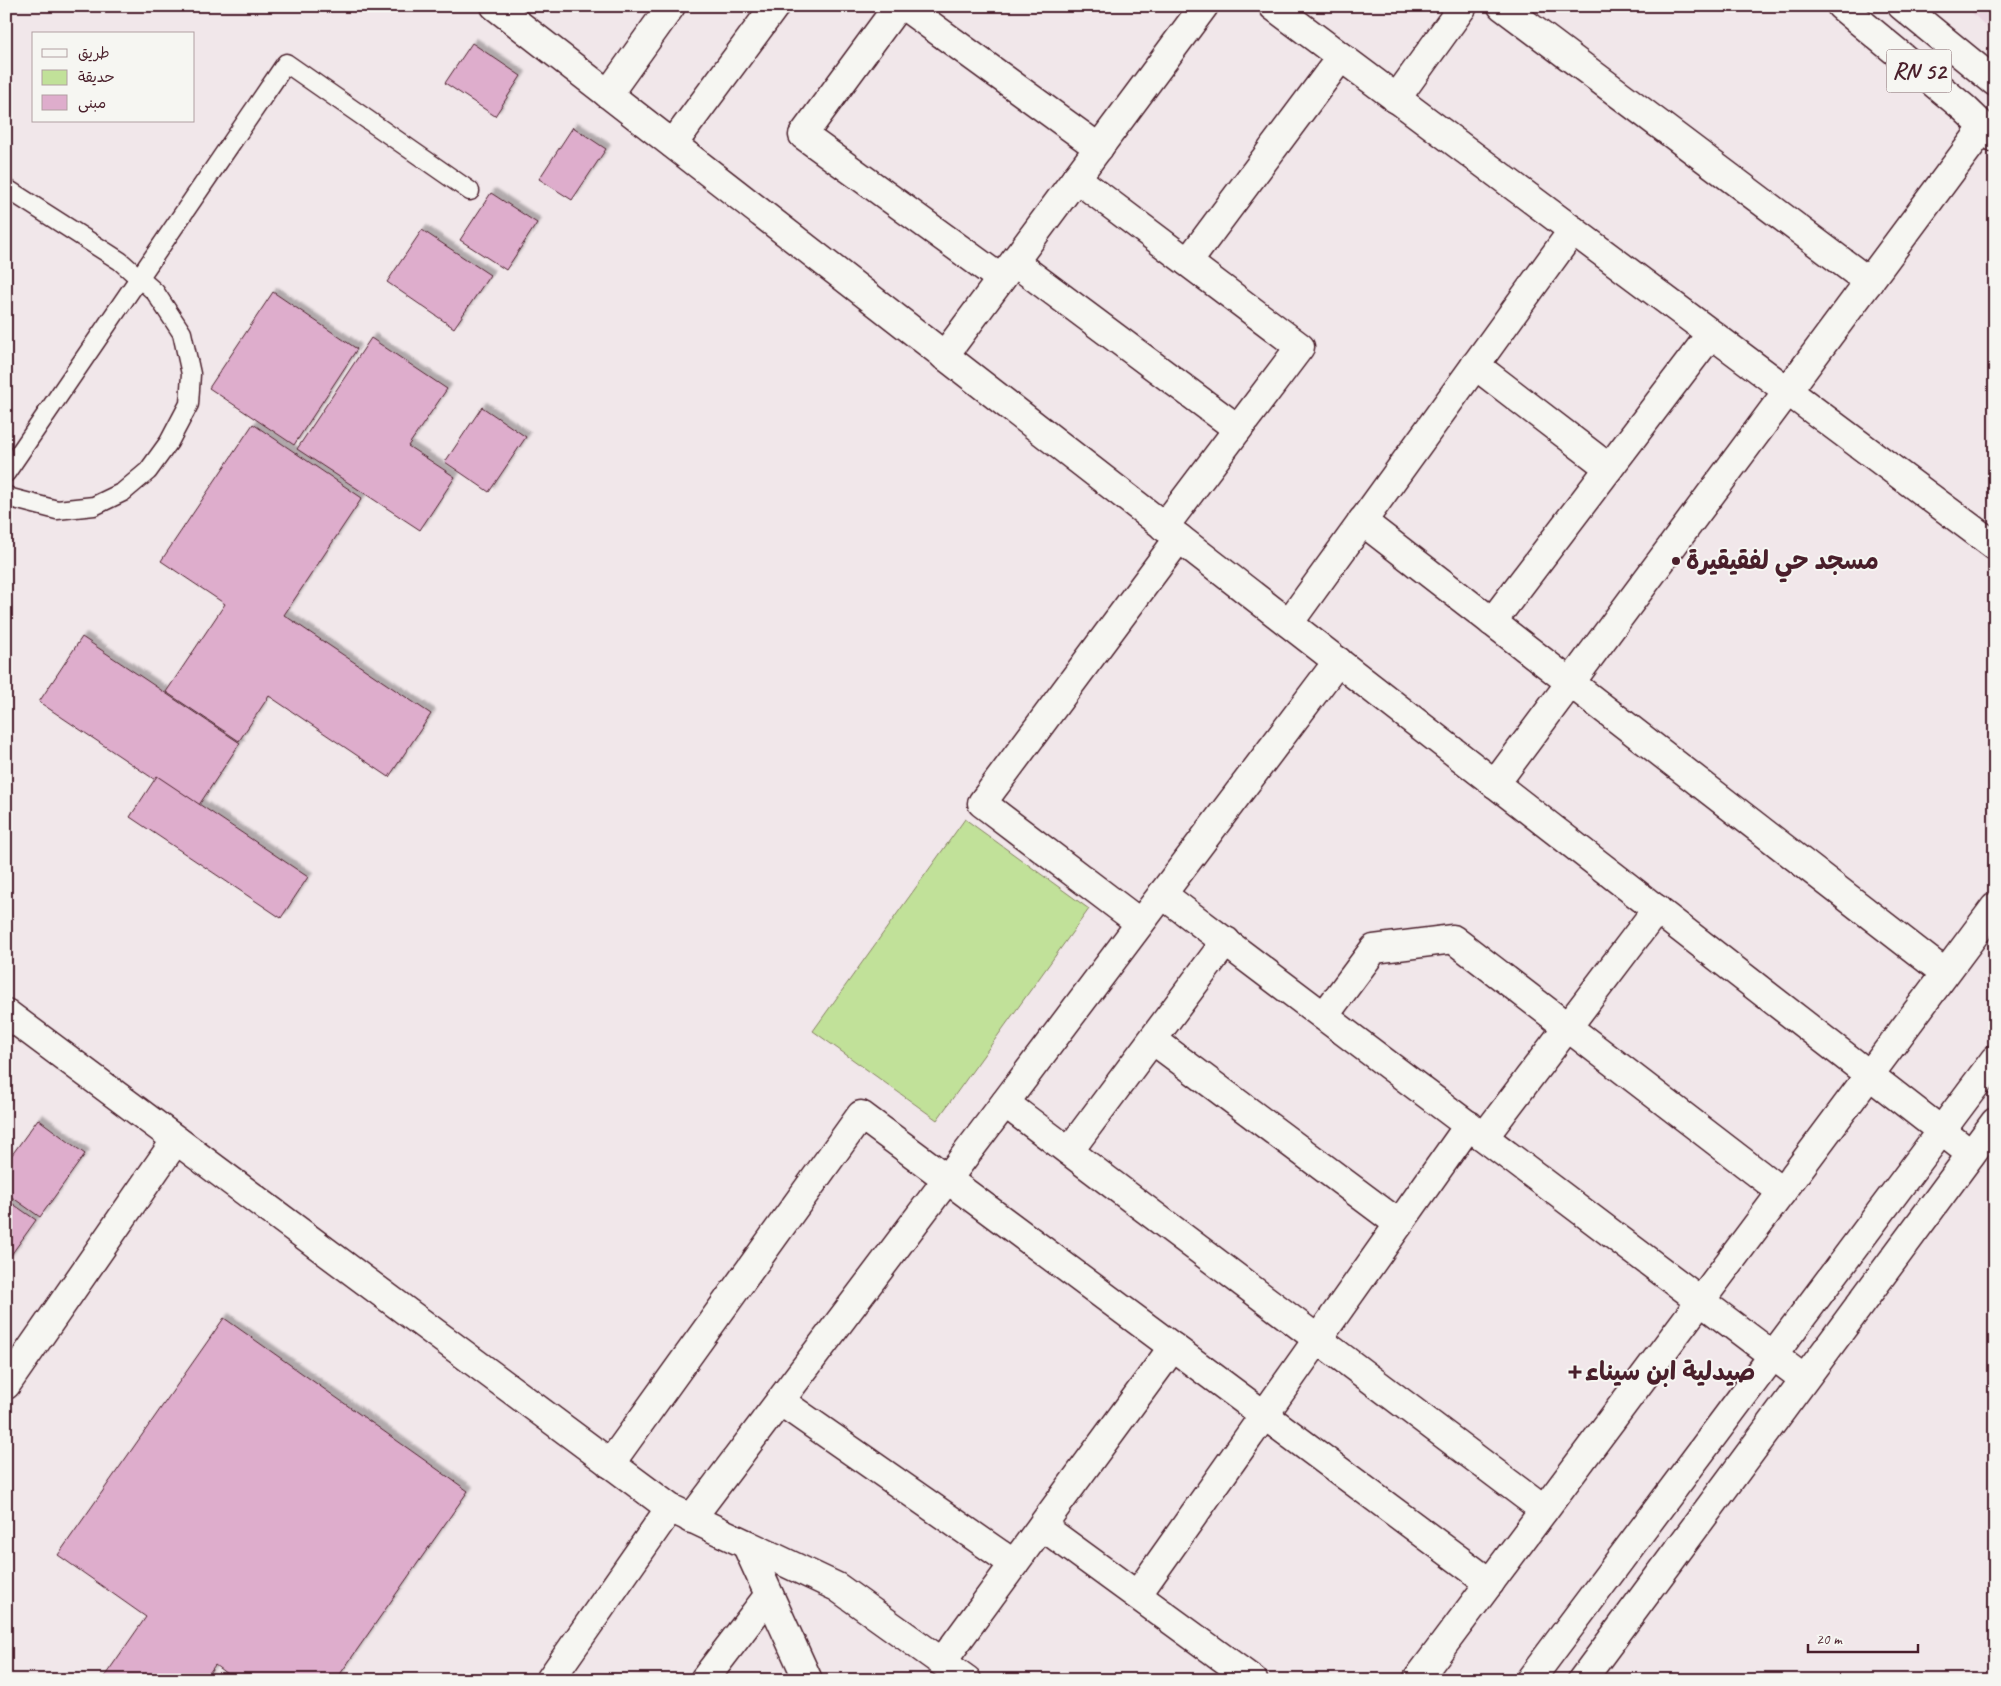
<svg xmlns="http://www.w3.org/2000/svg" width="2001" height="1686" viewBox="0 0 2001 1686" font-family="Caveat,'Playpen Sans Arabic',sans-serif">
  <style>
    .built { fill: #ebd6e1 }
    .green { fill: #c1e199; stroke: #868062 }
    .building { fill: #deadcc; stroke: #4a1f2b; filter: url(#shadow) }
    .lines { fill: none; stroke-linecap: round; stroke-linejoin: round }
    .service-casing { stroke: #4a1f2b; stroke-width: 21 }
    .minor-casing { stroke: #4a1f2b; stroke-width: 31 }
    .secondary-casing { stroke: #4a1f2b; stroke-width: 31 }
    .primary-casing { stroke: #4a1f2b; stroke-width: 31 }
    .service { stroke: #f6f6f2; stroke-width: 18 }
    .minor { stroke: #f6f6f2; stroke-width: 28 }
    .secondary { stroke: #f6f6f2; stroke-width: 28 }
    .primary { stroke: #f6f6f2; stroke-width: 28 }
    .poi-dot { fill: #4a1f2b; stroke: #f6f6f2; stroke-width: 2 }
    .labels { text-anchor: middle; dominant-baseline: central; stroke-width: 4; stroke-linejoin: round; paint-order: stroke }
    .shield { fill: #f6f6f2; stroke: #7e6067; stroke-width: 1 }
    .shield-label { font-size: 24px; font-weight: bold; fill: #4a1f2b }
    .poi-label { font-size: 25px; font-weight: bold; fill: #4a1f2b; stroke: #f6f6f2; text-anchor: start }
  </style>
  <defs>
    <filter id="shadow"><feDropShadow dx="4.5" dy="-4.5" stdDeviation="1" flood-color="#0004"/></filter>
  </defs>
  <rect width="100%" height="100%" fill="#f1e7ea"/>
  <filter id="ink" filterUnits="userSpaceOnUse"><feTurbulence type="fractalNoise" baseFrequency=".02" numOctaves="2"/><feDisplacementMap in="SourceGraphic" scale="10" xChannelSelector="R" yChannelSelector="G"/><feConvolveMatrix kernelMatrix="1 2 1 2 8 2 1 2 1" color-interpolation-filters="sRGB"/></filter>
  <g filter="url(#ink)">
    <polygon class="built" points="1965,6 1995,6 1995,35"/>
    <polygon class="green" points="965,819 1089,909 937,1120 813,1031"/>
    <g class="building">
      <polygon points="472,43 521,76 495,116 445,83"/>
      <polygon points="573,127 606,149 572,200 539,179"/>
      <polygon points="491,193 537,223 506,270 460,240"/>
      <polygon points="422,230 490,275 454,328 387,282"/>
      <polygon points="273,292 357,349 294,445 209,388"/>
      <polygon points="371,338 447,389 408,446 455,477 420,530 297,449"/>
      <polygon points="482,407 526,437 489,492 445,462"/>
      <polygon points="253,424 362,498 284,615 431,714 389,777 269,696 239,741 166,692 225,604 161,561"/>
      <polygon points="82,637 240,743 197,808 39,702"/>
      <polygon points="157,776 308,877 281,918 130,817"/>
      <polygon points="38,1119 85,1154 40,1217 6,1193 6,1163"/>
      <polygon points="6,1199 36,1220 6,1262"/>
      <polygon points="224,1318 468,1491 336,1680 235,1680 215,1665 204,1680 102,1680 146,1617 58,1555"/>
    </g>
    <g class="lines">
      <defs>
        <g id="service">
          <polyline points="6,188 120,261 155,292 182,333 191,374 189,404 169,442 148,471 123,492 94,506 57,510 11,498 6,495"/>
          <polyline points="6,473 286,63 470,191"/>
        </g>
        <g id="minor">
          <polyline points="495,6 1971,1154"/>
          <polyline points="898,6 803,135 1001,279"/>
          <polyline points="904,6 1099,148"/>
          <polyline points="1273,6 1995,546"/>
          <polyline points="1502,6 1869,282"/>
          <polyline points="608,94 671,6"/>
          <polyline points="1396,99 1463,6"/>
          <polyline points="673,144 775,6"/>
          <polyline points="1076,178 1300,347 1164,527"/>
          <polyline points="1014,262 1238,429"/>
          <polyline points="1188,262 1341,57"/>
          <polyline points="944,356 1204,6"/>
          <polyline points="1475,365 1609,468"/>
          <polyline points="1362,521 1945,973"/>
          <polyline points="1492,622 1711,334"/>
          <polyline points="1289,623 1573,230"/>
          <polyline points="1495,784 1984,127"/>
          <polyline points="1162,894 1804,1379"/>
          <polyline points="1140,923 982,803 1179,538"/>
          <polyline points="6,1013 670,1508 837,1587 967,1680"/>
          <polyline points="1324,1016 1374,949 1453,939 1782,1192"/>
          <polyline points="1153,1040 1399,1224"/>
          <polyline points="1005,1103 1544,1510"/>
          <polyline points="1484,1137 1657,909"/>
          <polyline points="1069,1151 1226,941"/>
          <polyline points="6,1385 176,1140"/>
          <polyline points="780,1401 1014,1564"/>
          <polyline points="610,1464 861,1115 1490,1583"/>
          <polyline points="691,1519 1338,661"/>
          <polyline points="1042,1526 1253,1680"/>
          <polyline points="746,1544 808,1680"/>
          <polyline points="1137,1595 1469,1125"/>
          <polyline points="942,1662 1173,1347"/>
          <polyline points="550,1680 670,1508"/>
          <polyline points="704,1680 769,1595"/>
          <polyline points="1417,1680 1995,907"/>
        </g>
        <g id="secondary">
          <polyline points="1530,1680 1995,1059"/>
          <polyline points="1582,1680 1995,1122"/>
        </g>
        <g id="primary">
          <polyline points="1841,6 1964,108 1995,138"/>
          <polyline points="1902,6 1995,82"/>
        </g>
      </defs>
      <use href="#service" class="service-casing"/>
      <use href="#minor" class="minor-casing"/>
      <use href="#secondary" class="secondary-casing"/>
      <use href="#primary" class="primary-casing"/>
      <use href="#service" class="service"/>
      <use href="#minor" class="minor"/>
      <use href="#secondary" class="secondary"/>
      <use href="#primary" class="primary"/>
    </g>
  </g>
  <g class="poi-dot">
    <circle cx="1676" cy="561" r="5"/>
    <path d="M1572.5 1364.5h5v5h5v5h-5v5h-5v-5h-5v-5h5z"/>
  </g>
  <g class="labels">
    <rect class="shield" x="1886.5" y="49.5" width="65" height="43" rx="4"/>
    <g class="shield-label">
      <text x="1919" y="71">RN 52</text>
    </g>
    <g class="poi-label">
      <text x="1686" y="561">مسجد حي لفقيقيرة</text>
      <text x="1585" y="1372">صيدلية ابن سيناء</text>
    </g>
  </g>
  <rect width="2001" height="1686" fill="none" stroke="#f6f6f2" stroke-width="25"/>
  <rect x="12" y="12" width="1976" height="1661" fill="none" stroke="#4a1f2b" stroke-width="2" filter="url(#ink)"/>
  <rect x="32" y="32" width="162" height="90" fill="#f6f6f2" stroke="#b1a0a2"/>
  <rect x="42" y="49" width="25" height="8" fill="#f6f6f2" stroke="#b1a0a2"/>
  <text x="78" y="58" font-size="15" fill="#4a1f2b">طريق</text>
  <rect x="42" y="70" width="25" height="15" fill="#c1e199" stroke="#b1a0a2"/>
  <text x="78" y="82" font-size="15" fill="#4a1f2b">حديقة</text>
  <rect x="42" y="95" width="25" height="15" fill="#deadcc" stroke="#b1a0a2"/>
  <text x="78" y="108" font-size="15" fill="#4a1f2b">مبنى</text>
  <path d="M1808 1644v8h110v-8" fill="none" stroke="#4a1f2b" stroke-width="2.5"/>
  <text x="1816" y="1644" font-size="15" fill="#4a1f2b" stroke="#f6f6f2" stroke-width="4" paint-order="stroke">20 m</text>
</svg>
